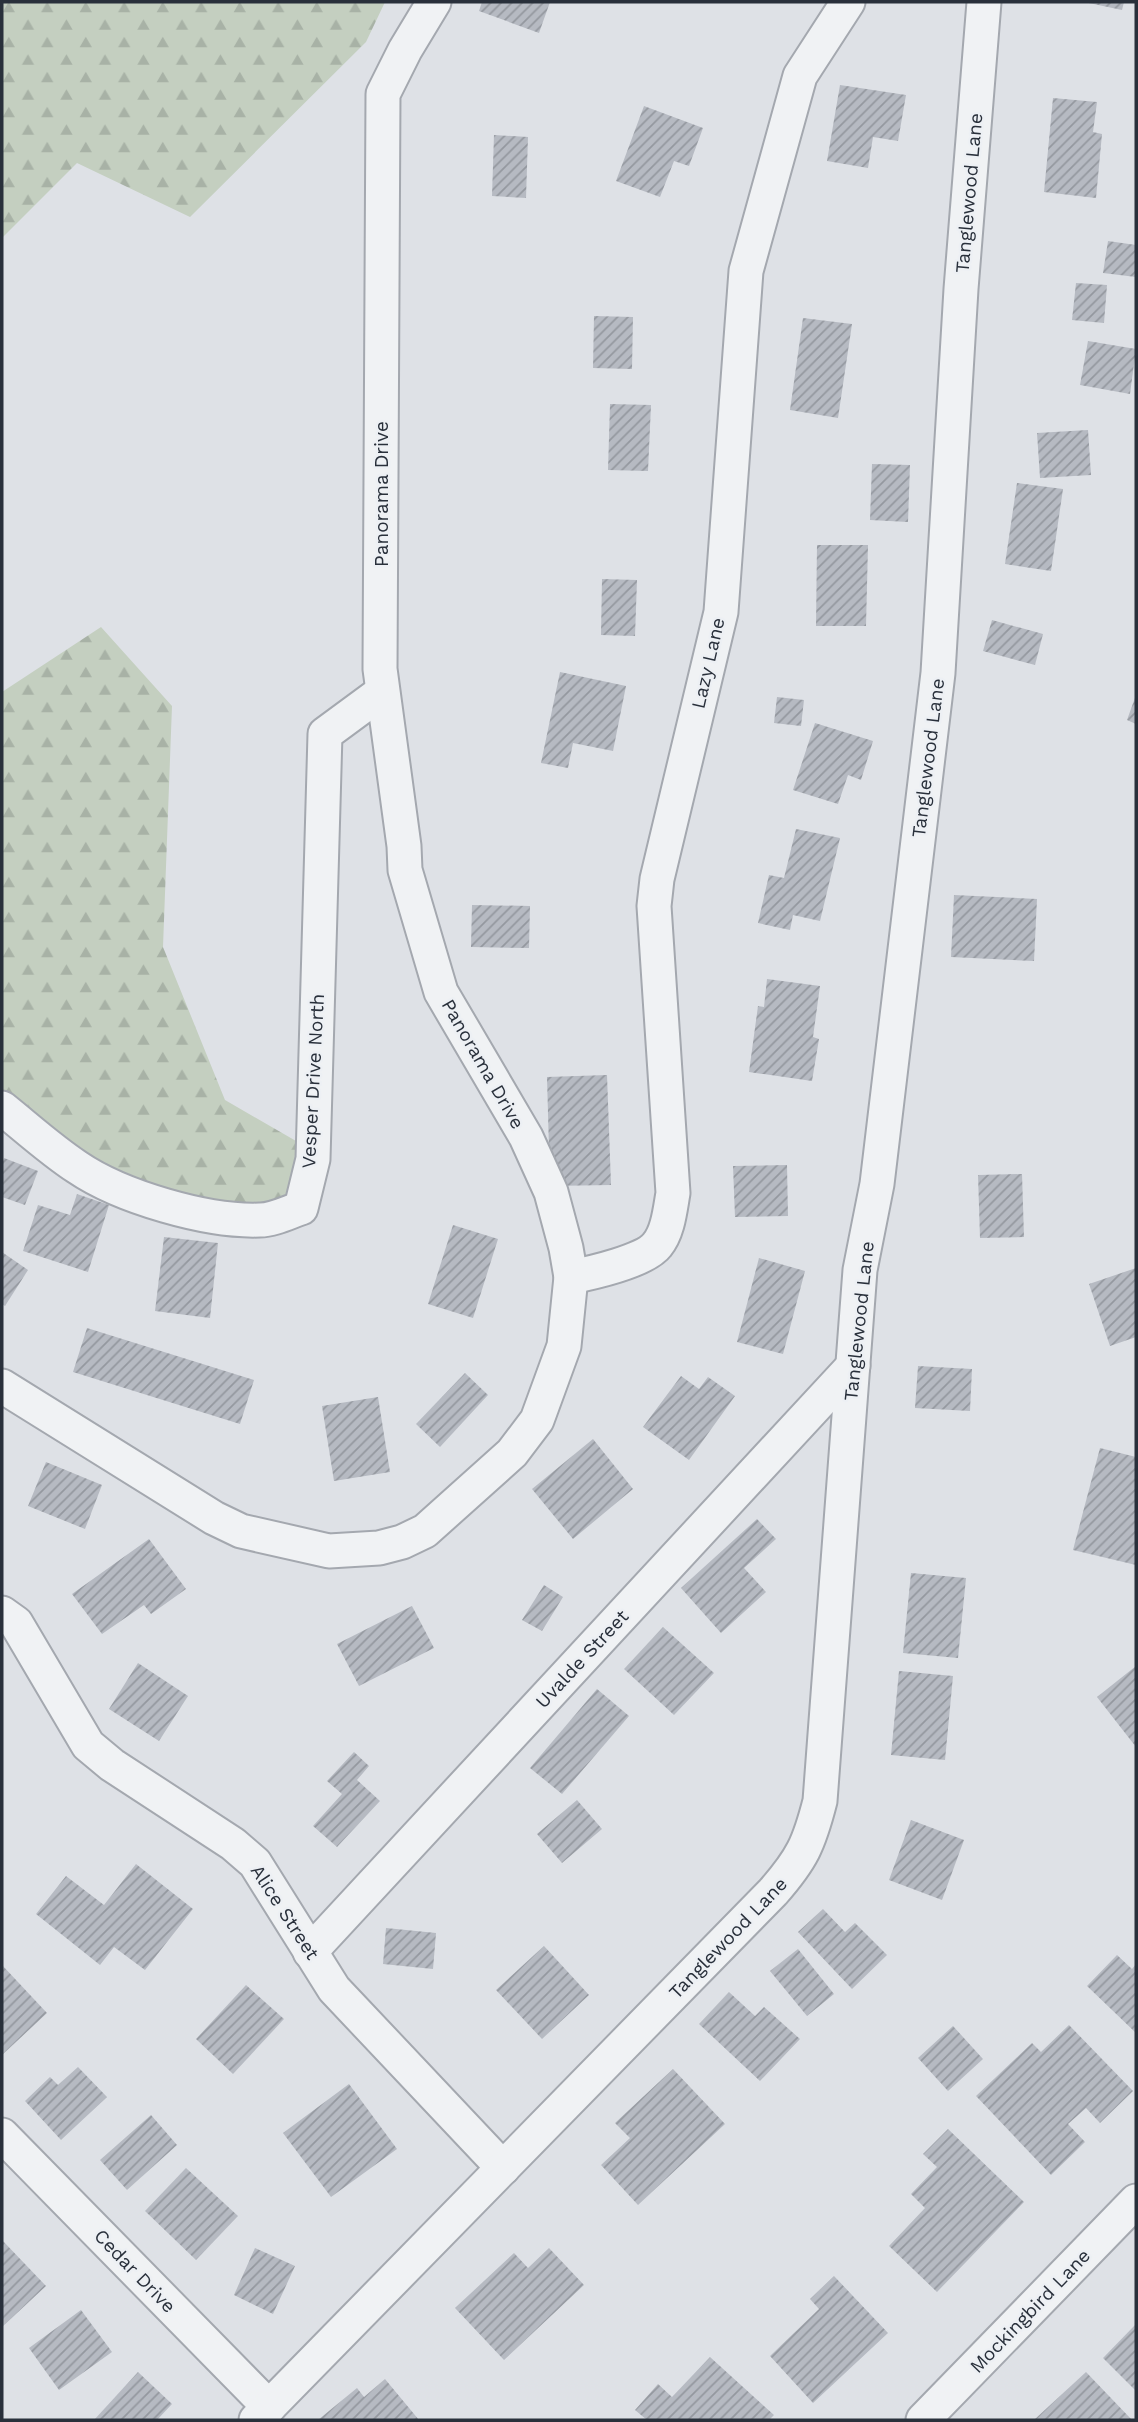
<svg xmlns="http://www.w3.org/2000/svg" width="1138" height="2422" viewBox="0 0 1138 2422" font-family="'Work Sans',sans-serif">
  <style>
    .forest { fill: url(#forest-firs) }
    .building { fill: url(#building-hatch) }
    .lines { fill: none; stroke-linecap: round; stroke-linejoin: round }
    .minor-casing { stroke: #a4a8af; stroke-width: 37 }
    .minor { stroke: #f0f2f4; stroke-width: 33 }
    .labels { text-anchor: middle; dominant-baseline: central; stroke-width: 5; stroke-linejoin: round; paint-order: stroke }
    .street-label { font-size: 19px; fill: #29303b; stroke: #edf0f4 }
  </style>
  <defs>
    <pattern id="forest-firs" width="22" height="20" patternUnits="userSpaceOnUse" patternTransform="scale(1.75)"><rect width="22" height="20" fill="#c4cfc0"/><path d="M5 1l3.5 6h-7zM16 11l3.5 6h-7z" fill="#a8b2a6"/></pattern>
    <pattern id="building-hatch" width="6" height="6" patternUnits="userSpaceOnUse" patternTransform="scale(1.75)"><rect width="6" height="6" fill="#b6bac2"/><path d="M-1 1l2-2M0 6l6-6M5 7l2-2" fill="none" stroke="#94989f"/></pattern>
  </defs>
  <rect width="100%" height="100%" fill="#dee1e6"/>
  <g class="forest">
    <polygon points="2,2 385,2 366,42 190,217 77,163 2,238"/>
    <polygon points="101,627 172,706 163,947 225,1100 296,1141 292,1197 244,1209 130,1184 2,1098 2,692"/>
  </g>
  <g class="building">
    <polygon points="482,2 550,2 539,33 479,11"/>
    <polygon points="1084,2 1124,2 1122,10"/>
    <polygon points="840,85 906,95 898,141 873,137 868,168 827,161"/>
    <polygon points="1053,98 1097,102 1093,132 1102,134 1096,198 1044,192"/>
    <polygon points="644,106 703,128 689,166 674,161 660,197 616,181"/>
    <polygon points="494,135 528,137 526,198 492,196"/>
    <polygon points="1108,241 1136,245 1136,277 1103,273"/>
    <polygon points="1076,283 1107,285 1104,323 1072,320"/>
    <polygon points="594,316 633,317 632,369 593,368"/>
    <polygon points="803,318 852,324 838,418 790,410"/>
    <polygon points="1088,341 1136,349 1130,394 1080,385"/>
    <polygon points="610,404 651,405 648,471 608,470"/>
    <polygon points="1088,430 1091,475 1040,478 1037,433"/>
    <polygon points="872,464 910,465 908,522 870,520"/>
    <polygon points="1017,483 1063,489 1051,571 1005,564"/>
    <polygon points="817,545 868,545 866,626 816,626"/>
    <polygon points="602,579 637,580 635,636 601,635"/>
    <polygon points="992,620 1043,634 1035,665 983,651"/>
    <polygon points="560,672 626,686 613,751 573,743 568,768 541,763"/>
    <polygon points="1136,695 1136,724 1127,720"/>
    <polygon points="777,697 804,700 801,726 774,723"/>
    <polygon points="815,723 873,741 861,780 848,775 838,804 793,790"/>
    <polygon points="796,829 840,838 820,921 793,915 790,930 758,923 769,875 784,878"/>
    <polygon points="954,895 1037,899 1034,961 951,957"/>
    <polygon points="472,905 530,906 529,948 471,947"/>
    <polygon points="767,979 820,986 813,1037 819,1039 812,1081 749,1072 758,1006 764,1007"/>
    <polygon points="607,1075 611,1185 550,1186 547,1077"/>
    <polygon points="4,1158 38,1171 25,1205 2,1197 2,1164"/>
    <polygon points="787,1165 788,1216 735,1217 733,1166"/>
    <polygon points="1022,1174 1024,1237 980,1238 978,1175"/>
    <polygon points="77,1194 109,1205 88,1272 23,1251 38,1205 70,1215"/>
    <polygon points="453,1225 498,1239 473,1318 428,1304"/>
    <polygon points="164,1237 218,1243 210,1318 155,1311"/>
    <polygon points="2,1252 28,1270 5,1306 2,1304"/>
    <polygon points="759,1258 805,1271 783,1354 737,1342"/>
    <polygon points="1136,1268 1136,1337 1110,1346 1089,1284"/>
    <polygon points="87,1328 254,1380 240,1424 73,1372"/>
    <polygon points="918,1366 972,1369 970,1411 915,1408"/>
    <polygon points="465,1373 488,1395 440,1447 416,1424"/>
    <polygon points="681,1376 699,1389 708,1377 735,1396 689,1460 643,1427"/>
    <polygon points="378,1397 390,1472 334,1481 322,1406"/>
    <polygon points="593,1439 633,1489 573,1539 532,1489"/>
    <polygon points="1100,1448 1136,1457 1136,1565 1073,1550"/>
    <polygon points="46,1462 102,1485 85,1529 28,1506"/>
    <polygon points="757,1519 776,1539 744,1568 766,1592 721,1633 681,1588"/>
    <polygon points="149,1539 186,1589 151,1614 144,1605 102,1634 72,1594"/>
    <polygon points="911,1573 966,1578 958,1658 903,1653"/>
    <polygon points="544,1585 563,1597 542,1631 522,1620"/>
    <polygon points="412,1606 434,1648 359,1686 337,1644"/>
    <polygon points="663,1627 714,1673 674,1715 624,1669"/>
    <polygon points="138,1663 188,1696 159,1741 109,1709"/>
    <polygon points="1136,1666 1136,1747 1097,1697"/>
    <polygon points="899,1671 953,1676 945,1760 891,1755"/>
    <polygon points="597,1689 629,1716 562,1794 530,1768"/>
    <polygon points="354,1752 369,1766 357,1780 380,1801 337,1847 313,1826 342,1794 327,1781"/>
    <polygon points="577,1800 602,1829 562,1863 537,1834"/>
    <polygon points="911,1820 964,1840 942,1900 889,1880"/>
    <polygon points="136,1864 193,1909 145,1970 114,1947 100,1965 36,1914 66,1876 104,1905"/>
    <polygon points="823,1909 845,1932 855,1923 887,1955 852,1989 798,1932"/>
    <polygon points="386,1928 436,1933 433,1969 383,1964"/>
    <polygon points="544,1946 589,1995 542,2039 496,1990"/>
    <polygon points="798,1949 834,1994 807,2016 770,1971"/>
    <polygon points="1117,1955 1132,1969 1136,1964 1136,2033 1087,1986"/>
    <polygon points="2,1965 47,2013 2,2055"/>
    <polygon points="246,1985 284,2019 233,2074 196,2039"/>
    <polygon points="729,1992 755,2016 764,2007 800,2039 760,2081 699,2024"/>
    <polygon points="1069,2025 1133,2091 1100,2123 1086,2108 1068,2124 1085,2142 1051,2175 976,2096 1032,2043 1041,2052"/>
    <polygon points="953,2026 983,2059 948,2091 918,2058"/>
    <polygon points="78,2067 107,2097 61,2140 25,2101 50,2077 58,2085"/>
    <polygon points="673,2069 725,2124 638,2205 601,2165 630,2138 615,2123"/>
    <polygon points="349,2084 397,2149 331,2197 283,2133"/>
    <polygon points="151,2115 177,2145 127,2190 100,2160"/>
    <polygon points="948,2129 1024,2202 937,2292 889,2246 925,2208 911,2194 937,2167 923,2154"/>
    <polygon points="186,2168 238,2216 196,2260 145,2211"/>
    <polygon points="2,2240 46,2286 2,2327"/>
    <polygon points="255,2248 295,2266 273,2314 234,2295"/>
    <polygon points="549,2248 584,2285 504,2360 455,2308 514,2253 528,2268"/>
    <polygon points="834,2276 888,2333 813,2403 770,2356 819,2309 810,2299"/>
    <polygon points="81,2310 112,2352 59,2390 29,2348"/>
    <polygon points="1136,2324 1136,2391 1103,2358"/>
    <polygon points="710,2357 774,2415 769,2420 647,2420 635,2410 658,2384 672,2397"/>
    <polygon points="138,2372 172,2404 157,2420 94,2420"/>
    <polygon points="1086,2372 1132,2420 1034,2420"/>
    <polygon points="385,2379 419,2420 318,2420 357,2388 364,2397"/>
  </g>
  <g class="lines">
    <defs>
      <g id="minor">
        <path d="M2,1108c25,20 49,42 75,59 44,30 130,55 183,53 13,0 29,-8 41,-12l12,-49 12,-425 57,-42"/>
        <path d="M571,1277c20,-4 74,-16 86,-32 11,-13 13,-35 16,-52l-19,-287 3,-27 64,-267 25,-341 54,-195 48,-74"/>
        <polyline points="2,1386 214,1518 241,1531 329,1551 379,1548 402,1542 425,1531 512,1453 537,1420 564,1346 571,1277 566,1248 551,1192 526,1137 441,992 405,870 404,846 380,669 383,94 405,50 434,2"/>
        <polyline points="2,1613 16,1623 88,1745 112,1765 233,1844 255,1863 334,1989 503,2168"/>
        <polyline points="310,1952 853,1366"/>
        <polyline points="2,2135 269,2407"/>
        <path d="M256,2420l517,-528c29,-33 36,-48 47,-91l40,-531 17,-86 61,-511 23,-384 23,-287"/>
        <polyline points="923,2420 1136,2201"/>
      </g>
    </defs>
    <use href="#minor" class="minor-casing"/>
    <use href="#minor" class="minor"/>
  </g>
  <g class="labels">
    <g class="street-label">
      <text transform="translate(969 193) rotate(-85)">Tanglewood Lane</text>
      <text transform="translate(381 494) rotate(-90)">Panorama Drive</text>
      <text transform="translate(708 663) rotate(-77)">Lazy Lane</text>
      <text transform="translate(928 758) rotate(-83)">Tanglewood Lane</text>
      <text transform="translate(483 1064) rotate(60)">Panorama Drive</text>
      <text transform="translate(313 1081) rotate(-87)">Vesper Drive North</text>
      <text transform="translate(859 1321) rotate(-84)">Tanglewood Lane</text>
      <text transform="translate(582 1659) rotate(-47)">Uvalde Street</text>
      <text transform="translate(285 1912) rotate(57)">Alice Street</text>
      <text transform="translate(728 1938) rotate(-46)">Tanglewood Lane</text>
      <text transform="translate(135 2271) rotate(46)">Cedar Drive</text>
      <text transform="translate(1030 2311) rotate(-46)">Mockingbird Lane</text>
    </g>
  </g>
  <rect width="1138" height="2422" fill="none" stroke="#29303b" stroke-width="7"/>
</svg>
